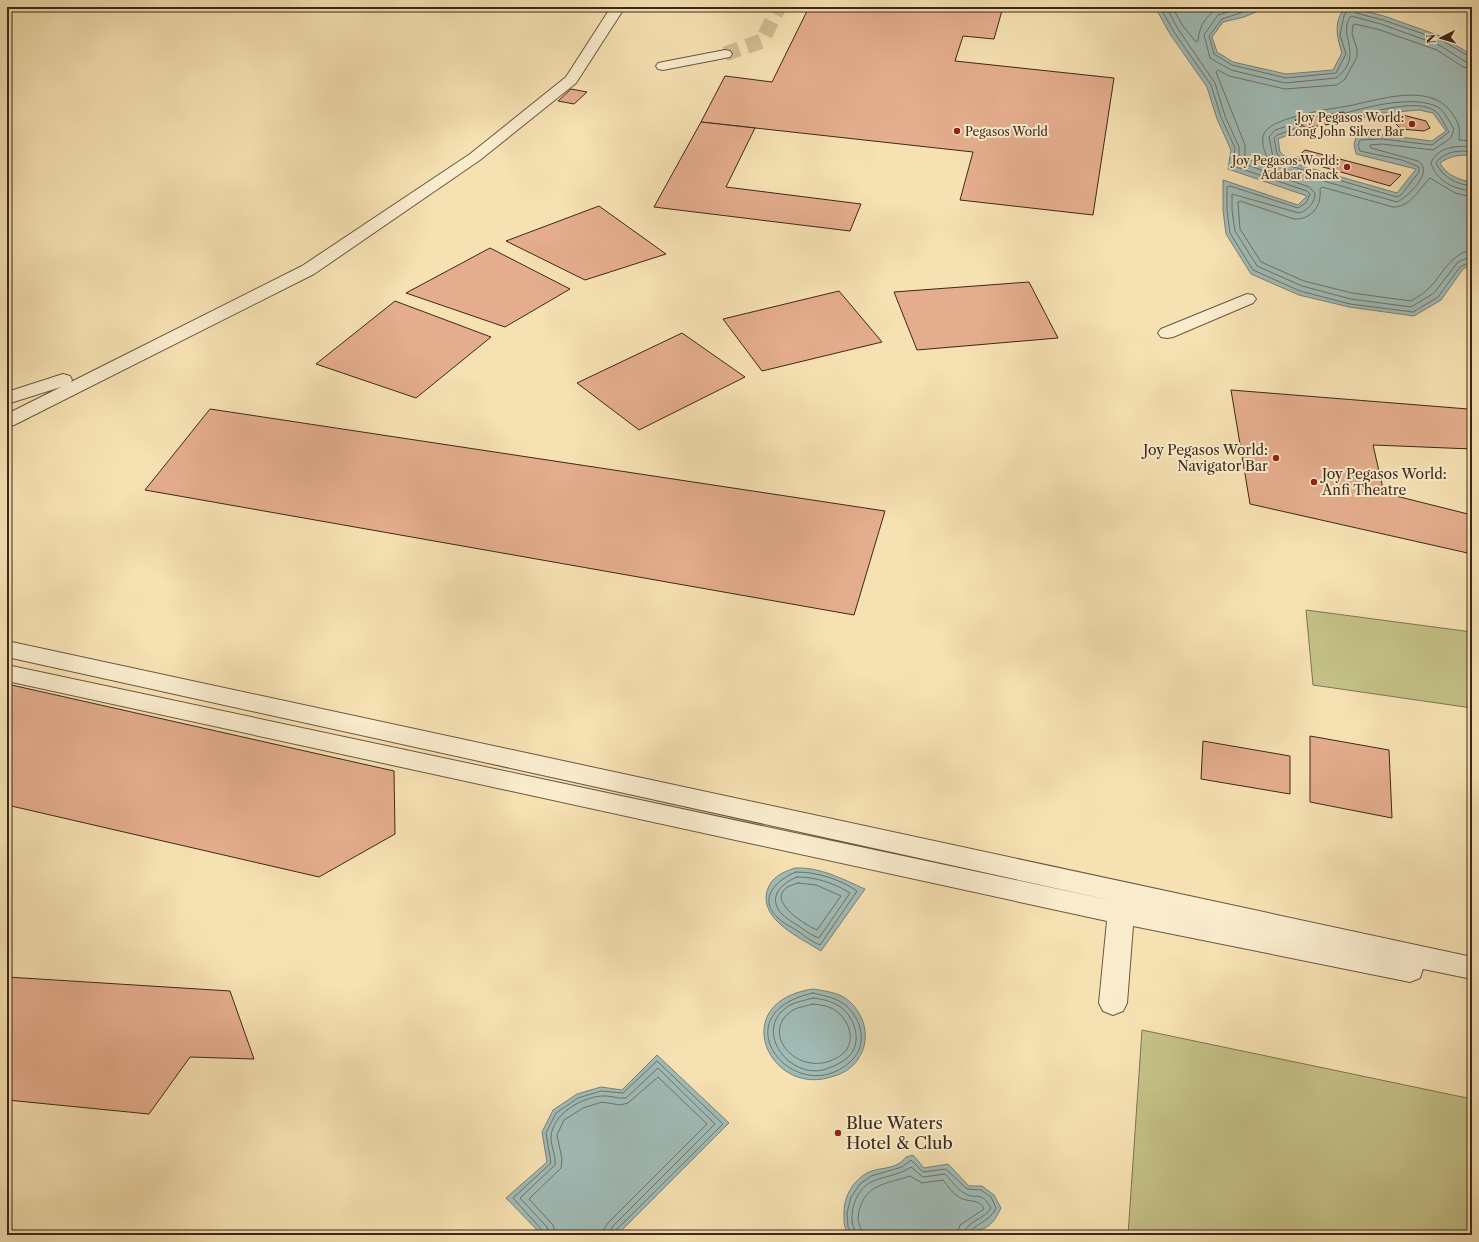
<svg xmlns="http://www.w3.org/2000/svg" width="1479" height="1242" viewBox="0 0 1479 1242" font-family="'Libre Caslon Text',serif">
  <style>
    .green { fill: #c4c187; stroke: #807450 }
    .water { fill: #a0bbb6; stroke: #788078; fill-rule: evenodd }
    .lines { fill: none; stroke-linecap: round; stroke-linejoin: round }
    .shore { stroke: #6e7268; stroke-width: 1 }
    .building { fill: #e4ad8d; stroke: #3d281a }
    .minor-tunnel { stroke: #d1bc94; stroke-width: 15; stroke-dasharray: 15 8; stroke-linecap: butt }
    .minor-casing { stroke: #6b5640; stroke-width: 2 }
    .minor { fill: #f9eccd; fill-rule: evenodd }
    .poi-dot { fill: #8f2418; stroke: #f9eccd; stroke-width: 1.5 }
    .labels { text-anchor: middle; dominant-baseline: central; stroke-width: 4; stroke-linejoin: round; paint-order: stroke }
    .far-poi-label { font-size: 12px; fill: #3d281a; stroke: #f9eccd; text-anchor: end }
    .poi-label { font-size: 14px; fill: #3d281a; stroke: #f9eccd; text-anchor: end }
    .near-poi-label { font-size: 17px; fill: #3d281a; stroke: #f9eccd; text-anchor: start }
  </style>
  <rect width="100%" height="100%" fill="#f6e1b2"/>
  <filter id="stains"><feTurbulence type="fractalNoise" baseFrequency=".005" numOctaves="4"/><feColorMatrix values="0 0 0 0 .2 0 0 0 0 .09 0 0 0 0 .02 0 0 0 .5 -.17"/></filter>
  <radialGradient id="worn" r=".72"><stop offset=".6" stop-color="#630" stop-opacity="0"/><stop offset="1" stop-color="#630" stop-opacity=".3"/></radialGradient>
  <g class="green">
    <polygon points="1306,610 1472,632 1472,708 1313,685"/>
    <polygon points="1142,1030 1472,1099 1472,1235 1128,1235"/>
  </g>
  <g class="water">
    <path d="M1155,7h113l-24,10 -21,5 -11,15 5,15 16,10 53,12 47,-4 9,-17c-5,-16 -9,-31 3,-45l12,1 27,7 59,21 29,18v101c-12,-2 -22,0 -32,7 6,12 19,17 32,19v82l-9,5 -22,31 -27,16 -65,-9 -50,-12 -48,-21 -25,-40 -3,-24v-30l75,25 9,-9 -79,-27 3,-19 -14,-31 -10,-32 -37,-53zM1419,110l14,3 13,18 -14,10 -49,-6h-26l-3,9 2,10 60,15 -19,24 -105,-30 -12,-11 -2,-13 28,-11 49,-8 19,-6z"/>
    <path d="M795,868c26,-1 47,11 70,21l-44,62c-20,-13 -62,-31 -54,-60 4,-14 16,-19 28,-23z"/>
    <path d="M813,989c11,2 23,3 32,9 20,14 27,41 13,61 -6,10 -16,15 -27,18 -62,20 -105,-75 -18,-88z"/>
    <polygon points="657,1055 729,1123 617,1235 542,1235 506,1198 547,1162 542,1132 553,1110 577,1094 601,1087 622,1090"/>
    <path d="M913,1155l11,13 24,-4 21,22h13l12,9 7,13c-4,8 -8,16 -16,20 -6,2 -11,3 -15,7h-121c-6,-8 -5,-14 -5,-23 0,-16 9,-31 23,-39 14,-7 28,-2 39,-16z"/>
  </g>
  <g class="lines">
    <g class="shore">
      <polyline points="1160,7 1174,32 1211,85 1221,117 1235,148 1233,166 1307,191 1310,194 1306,203 1298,208 1230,186 1227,187 1227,210 1230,233 1253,270 1300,291 1350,304 1413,312 1438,297 1460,267 1472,261"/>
      <path d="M1166,7l12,22 37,54 10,33 14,31v15l70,25 6,6c0,10 -7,17 -16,20l-67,-19v16l3,21 22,35 45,20 49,13 60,8 23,-14 24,-31 14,-6"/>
      <path d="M1172,7l11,19 13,16 2,-1c1,-16 10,-29 25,-34"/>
      <path d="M1245,7l-27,8 -14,20 6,23 21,12 54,13 51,-5c30,-22 0,-44 15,-62l30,8 58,21 27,17 6,1"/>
      <polyline points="1258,7 1222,19 1209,36 1214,54 1232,65 1286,78 1336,73 1346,54 1340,35 1344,16 1349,7"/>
      <polyline points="1353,7 1356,13 1383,20 1441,40 1472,58"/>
      <path d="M1472,69l-9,-2 -26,-17 -57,-20 -25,-6 -2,1 -1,9 5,15v8l-12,22 -8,6 -52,4 -56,-13 -11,-6 -2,2 29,73v13l23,8 3,-2c-5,-7 -12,-23 -6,-32 9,-15 65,-23 83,-26 30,-6 82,-24 103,6 8,11 9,14 8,28l13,1"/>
      <path d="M1297,123l-22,7 -6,7 4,20 16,14 108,31c11,-5 38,-31 21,-41l-47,-13 -1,-3 12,-1 51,6 18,-12 3,-9c-4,-6 -10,-19 -16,-22 -24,-12 -68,-1 -92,6"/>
      <path d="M1302,126l-25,9 -3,3 3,16 13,12 107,31 4,-2 18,-23v-5l-17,-7 -42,-9 -2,-6 2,-5 22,-1 50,6 17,-13c-4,-6 -8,-17 -14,-21 -18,-13 -63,1 -83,6"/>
      <path d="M1472,147c-15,-2 -35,0 -41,16 6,19 23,26 41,28"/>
      <path d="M1472,152c-13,-2 -28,-1 -36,11 7,15 20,21 36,23"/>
      <path d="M1472,197l-17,-4 -25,-15c-12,12 -19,29 -37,29l-71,-20 -2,2c2,17 -9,31 -26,30l-54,-18 -2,1 2,27 21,33 43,19 48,12 59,8c7,-4 15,-9 20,-15 12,-13 21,-33 41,-36"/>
      <path d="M796,872c22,0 43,7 61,19l-37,54c-8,-3 -14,-8 -21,-13 -7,-5 -15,-8 -21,-14 -21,-19 -2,-38 18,-46z"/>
      <path d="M797,877c19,0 37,6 53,16l-31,45c-7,-2 -13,-7 -19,-11 -6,-4 -15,-9 -20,-15 -12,-16 2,-29 17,-35z"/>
      <path d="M798,883l18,2 25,11 -24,34c-10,-4 -46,-26 -33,-40 3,-4 9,-5 14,-7z"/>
      <path d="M813,993c8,2 19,4 26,8 21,11 32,43 11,61 -55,49 -133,-48 -37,-69z"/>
      <path d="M813,998c9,1 18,3 26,8 14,9 22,30 14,45 -5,8 -11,11 -19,15 -4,1 -7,3 -11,4 -37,8 -71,-43 -33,-65 6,-3 16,-5 23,-7z"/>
      <path d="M813,1004c6,1 12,1 18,4 14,6 25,26 16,41 -4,6 -10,9 -17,12 -35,13 -71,-29 -37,-51 5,-3 14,-4 20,-6z"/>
      <polyline points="544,1235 543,1231 513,1198 551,1163 546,1133 556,1113 578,1098 601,1091 623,1093 657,1061 723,1124 616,1230 615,1235"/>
      <path d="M549,1235l-2,-8 -27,-29 35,-33c1,-10 -4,-18 -4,-28 1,-23 30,-39 50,-41 9,-1 16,3 25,2l32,-30 57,56 -103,103 -2,8"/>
      <polyline points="556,1235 553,1225 529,1199 561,1168 562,1159 557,1135 564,1120 583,1108 602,1102 620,1105 628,1103 658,1077 707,1124 608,1223 604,1229 604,1235"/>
      <path d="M852,1235l-4,-8 -1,-14 4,-16 9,-13 11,-8 31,-9 9,-7 12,12 23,-3 21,20 14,1 10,7 5,11c-7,15 -22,15 -28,27"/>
      <path d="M857,1235c-1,-3 -3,-6 -4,-9 -4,-16 4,-38 20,-45 13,-5 26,-6 38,-14l12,10 22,-3c6,6 12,15 19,19 12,8 16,-4 27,15 -7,12 -24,12 -28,27"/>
      <path d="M863,1235c-1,-5 -4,-10 -5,-15 0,-5 1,-11 3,-15 8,-22 30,-22 49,-29l12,7 21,-3c5,6 9,13 16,17 8,6 21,1 25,12l-24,16 -3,10"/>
    </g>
  </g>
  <g class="building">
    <polygon points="809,7 1003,7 994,39 963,36 955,61 1114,78 1093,215 960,200 973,152 701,122 725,76 772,82"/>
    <polygon points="571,89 587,92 574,104 558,101"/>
    <polygon points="1343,112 1355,120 1306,128 1295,120"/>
    <polygon points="1403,115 1426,121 1430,128 1424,131 1401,129 1393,121"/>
    <polygon points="701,122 755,128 726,187 861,204 850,231 654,207"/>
    <polygon points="1305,150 1401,175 1390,186 1295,159"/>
    <polygon points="599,206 666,254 585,280 506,241"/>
    <polygon points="490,248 570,289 505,327 406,293"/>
    <polygon points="1029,282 1058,338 917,350 894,292"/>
    <polygon points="839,291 882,342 762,371 723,319"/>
    <polygon points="395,301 491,337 416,398 316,364"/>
    <polygon points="682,333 745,377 639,430 577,383"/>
    <polygon points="1231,390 1468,409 1472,420 1472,449 1373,445 1384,493 1472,515 1472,554 1250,504"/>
    <polygon points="210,409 885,511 854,615 145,490"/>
    <polygon points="7,684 394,771 395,834 319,877 7,805"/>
    <polygon points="1310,736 1389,750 1392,818 1310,802"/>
    <polygon points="1203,741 1290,756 1290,794 1201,779"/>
    <polygon points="7,977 230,991 254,1059 190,1057 149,1114 7,1100"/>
  </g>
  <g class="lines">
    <polyline class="minor-tunnel" points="725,54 762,41 779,7"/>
    <defs>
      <g id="minor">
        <polygon points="611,7 625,7 576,83 480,160 314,274 14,425 7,427 7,414 61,387 7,404 7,392 63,374 70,376 72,380 71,382 302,266 470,154 566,77"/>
        <polygon points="725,50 730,51 732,54 730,57 663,70 658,69 656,66 658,63 663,62"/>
        <polygon points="1247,294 1253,295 1256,299 1253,303 1173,337 1167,338 1161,337 1158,333 1161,329"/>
        <polygon points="7,641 1472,957 1472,979 1423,969 1420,978 1410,982 1133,926 1127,1003 1123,1011 1113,1015 1103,1011 1099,1003 1107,921 7,681 7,665 1114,901 7,657"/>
      </g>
    </defs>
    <use href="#minor" class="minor-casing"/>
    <use href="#minor" class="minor"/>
  </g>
  <g class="poi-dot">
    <circle cx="1412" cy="124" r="4"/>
    <circle cx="957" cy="131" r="4"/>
    <circle cx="1347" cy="167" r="4"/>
    <circle cx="1276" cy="458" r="4"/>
    <circle cx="1314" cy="482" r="4"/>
    <circle cx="838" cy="1133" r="4"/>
  </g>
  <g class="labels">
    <g class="far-poi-label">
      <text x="1404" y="117">Joy Pegasos World:<tspan x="1404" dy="14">Long John Silver Bar</tspan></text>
      <text x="965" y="131" text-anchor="start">Pegasos World</text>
      <text x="1339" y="160">Joy Pegasos World:<tspan x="1339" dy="14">Adabar Snack</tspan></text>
    </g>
    <g class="poi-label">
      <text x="1268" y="450">Joy Pegasos World:<tspan x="1268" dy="16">Navigator Bar</tspan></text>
      <text x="1322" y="474" text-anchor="start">Joy Pegasos World:<tspan x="1322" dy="16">Anfi Theatre</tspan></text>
    </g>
    <g class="near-poi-label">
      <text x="846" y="1123">Blue Waters<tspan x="846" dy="20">Hotel &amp; Club</tspan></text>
    </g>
  </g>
  <rect width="1479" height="1242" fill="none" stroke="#f6e1b2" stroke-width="24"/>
  <rect x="8" y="8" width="1463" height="1226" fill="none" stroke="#3d281a" stroke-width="2"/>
  <rect x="12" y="12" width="1455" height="1218" fill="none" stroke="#3d281a"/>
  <g transform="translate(1441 38) rotate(265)" stroke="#f9eccd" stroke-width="3" paint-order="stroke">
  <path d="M0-3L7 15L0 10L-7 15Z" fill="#3d281a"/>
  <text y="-6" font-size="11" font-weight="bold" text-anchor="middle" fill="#3d281a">N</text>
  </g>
  <rect width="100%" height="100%" filter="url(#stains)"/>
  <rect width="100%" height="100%" fill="url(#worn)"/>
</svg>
